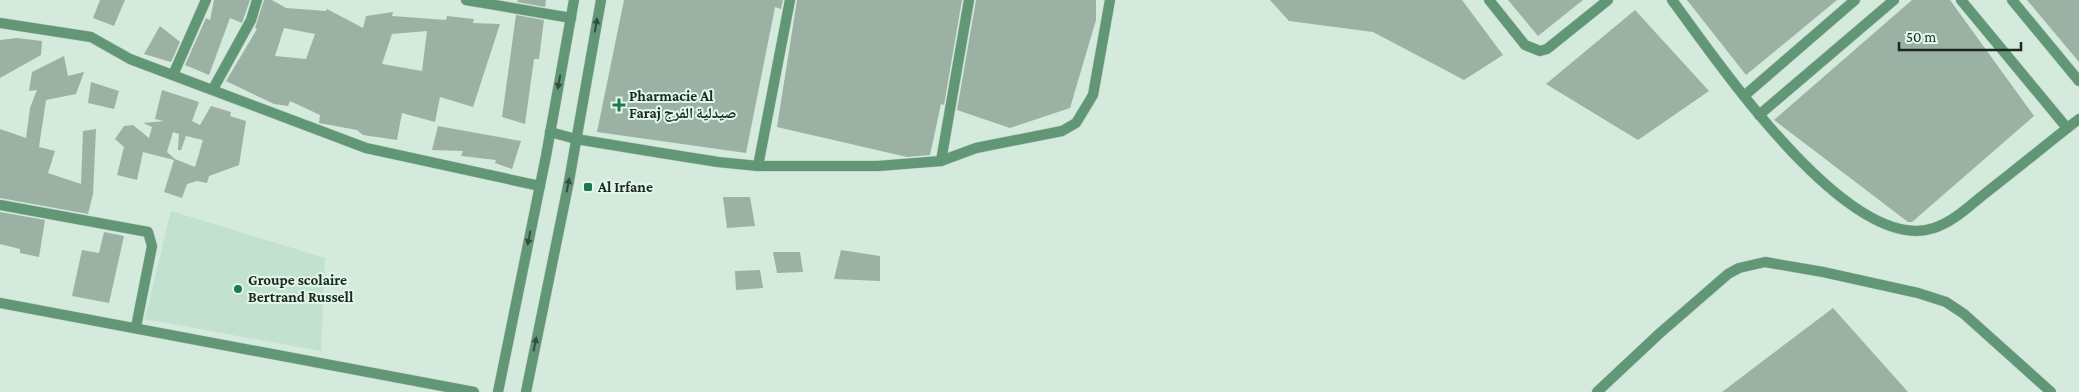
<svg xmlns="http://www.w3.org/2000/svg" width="2079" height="392" viewBox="0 0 2079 392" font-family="'Crimson Pro','Noto Naskh Arabic',serif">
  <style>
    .built { fill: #c2e1ce }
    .building { fill: #9bb1a3; fill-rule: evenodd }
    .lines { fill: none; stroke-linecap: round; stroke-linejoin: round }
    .minor-casing { stroke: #b2c7ba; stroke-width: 11 }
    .minor { stroke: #619677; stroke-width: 10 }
    .oneway { fill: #354e3f }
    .poi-dot { fill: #1e794f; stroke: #e0f8e9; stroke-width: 2 }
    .labels { text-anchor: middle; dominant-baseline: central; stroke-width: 4; stroke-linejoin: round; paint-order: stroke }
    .poi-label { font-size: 15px; font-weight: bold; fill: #1e2721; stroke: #e0f8e9; text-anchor: start }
  </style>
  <rect width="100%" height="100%" fill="#d3eadc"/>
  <polygon class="built" points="171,211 325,258 321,351 145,319"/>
  <g class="building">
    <polygon points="100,0 125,0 114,26 93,18"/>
    <polygon points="214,0 250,0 242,23 230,18 209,75 185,65 206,18 210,20"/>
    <path d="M264,0h8l14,8 40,3 1,-2 36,19 3,-12 27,-4 -1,4 54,4 1,-4 27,3 -1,4 27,1 -27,83 -33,-10 -5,25 -33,-9 -5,27 -34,-5 -6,-5 -38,-7 1,-8 -30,-14 -2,5 -14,-2 -48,-23 31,-52 -2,-1zM284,28l31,6 -9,25 -31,-3zM427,31l-5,40 -40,-7 10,-30z"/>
    <polygon points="518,0 546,0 545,7 517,2"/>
    <polygon points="624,0 783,0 781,9 775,7 746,153 597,132"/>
    <polygon points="797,0 962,0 944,105 941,104 930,155 907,157 777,127"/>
    <polygon points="976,0 1096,0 1096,20 1070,108 1010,128 957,110"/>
    <polygon points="1270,0 1462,0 1503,55 1464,80 1373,32 1289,21"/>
    <polygon points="1508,0 1583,0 1538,36"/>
    <polygon points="1687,0 1837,0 1746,75"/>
    <polygon points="1912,0 1950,0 2034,116 1912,222 1908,222 1774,120"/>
    <polygon points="2027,0 2079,0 2079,62"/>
    <polygon points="1635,10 1709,91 1638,140 1546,84"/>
    <polygon points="516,15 544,20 539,59 534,59 525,124 502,117"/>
    <polygon points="160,26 180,42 171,62 144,54"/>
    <polygon points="17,38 42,41 41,55 0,78 0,40"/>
    <polygon points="64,56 68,76 84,72 76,94 46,100 39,147 55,151 48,173 81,184 83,131 96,129 93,194 88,214 0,198 0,129 26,138 30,108 37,90 29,91 32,72"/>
    <polygon points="91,82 119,91 114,109 88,103"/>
    <path d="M162,90l37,12 -7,19 8,4 11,-19 20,6 -1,4 16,5 -7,44 -30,11 -2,7 -10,-2 -10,3 -5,14 -18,-6 10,-32 -31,-8 -6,28 -20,-5 7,-28 -9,-8 9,-13 9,-1 16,13 3,-11 -9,-4 21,-2 -9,-2zM173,132l6,2 -1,16h3l5,-14 17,4 -8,27 -20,-8 -8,-7z"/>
    <polygon points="438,126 521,141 512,169 495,163 496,160 461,156 463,151 432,150"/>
    <polygon points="723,197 750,197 755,226 727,228"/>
    <polygon points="0,212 45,220 39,257 20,253 20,249 0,244"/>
    <polygon points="104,232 124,236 109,303 72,296 82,250 99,253"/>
    <polygon points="841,250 880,256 880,281 834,279"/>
    <polygon points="773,252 800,252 803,272 777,273"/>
    <polygon points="760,270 763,288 736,290 735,271"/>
    <polygon points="1833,308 1908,392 1722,392"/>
  </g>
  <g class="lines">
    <defs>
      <g id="minor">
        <polyline points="466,0 571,18"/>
        <polyline points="1489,0 1525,45 1540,51 1547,49 1608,0"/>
        <path d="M1672,0c44,59 177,257 262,228 21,-7 36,-23 53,-36 31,-24 61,-49 92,-73"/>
        <polyline points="1961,0 2067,128"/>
        <polyline points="2012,0 2079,81"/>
        <polyline points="0,23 91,37 130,59 366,148 540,186"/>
        <polyline points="173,75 206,0"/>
        <polyline points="213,89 251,20 257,0"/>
        <polyline points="1744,96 1855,0"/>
        <polyline points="1759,115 1894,0"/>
        <polyline points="550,132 576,139 655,152 718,162 758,166 878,166 941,161 976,148 1062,131 1076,123 1093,95 1110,0"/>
        <polyline points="941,161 969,0"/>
        <polyline points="758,166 790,0"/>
        <polyline points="0,205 148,232 152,246 136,327"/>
        <polyline points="0,303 474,392"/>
        <polyline points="498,392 546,156 574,0"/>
        <polyline points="526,392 569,181 601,0"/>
        <polyline points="1597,392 1660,333 1728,274 1739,268 1765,262 1823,272 1918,293 1946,302 1964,314 2051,392"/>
      </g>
    </defs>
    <use href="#minor" class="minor-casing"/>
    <use href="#minor" class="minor"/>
  </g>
  <defs><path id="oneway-solid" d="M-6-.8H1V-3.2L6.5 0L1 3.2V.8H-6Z" transform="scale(1.25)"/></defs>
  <g class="oneway">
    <use href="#oneway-solid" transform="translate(596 25) rotate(-80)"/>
    <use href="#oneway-solid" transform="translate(559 82) rotate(100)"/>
    <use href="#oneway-solid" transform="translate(568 185) rotate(-79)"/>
    <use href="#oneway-solid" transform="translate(529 238) rotate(101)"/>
    <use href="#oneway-solid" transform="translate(535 344) rotate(-79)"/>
  </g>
  <g class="poi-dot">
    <path d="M616.5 97.5h5v5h5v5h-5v5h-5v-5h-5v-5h5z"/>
    <rect x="583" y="182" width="10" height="10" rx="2.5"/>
    <circle cx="238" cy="289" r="5"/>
  </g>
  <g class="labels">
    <g class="poi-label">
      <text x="629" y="96">Pharmacie Al<tspan x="629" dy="17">Faraj صيدلية الفرج</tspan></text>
      <text x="598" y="187">Al Irfane</text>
      <text x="248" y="280">Groupe scolaire<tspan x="248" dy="17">Bertrand Russell</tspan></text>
    </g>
  </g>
  <path d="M1899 42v8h122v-8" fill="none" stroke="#1e2721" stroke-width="2.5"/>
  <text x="1906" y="42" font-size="15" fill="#1e2721" stroke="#e0f8e9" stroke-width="4" paint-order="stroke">50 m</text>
</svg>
